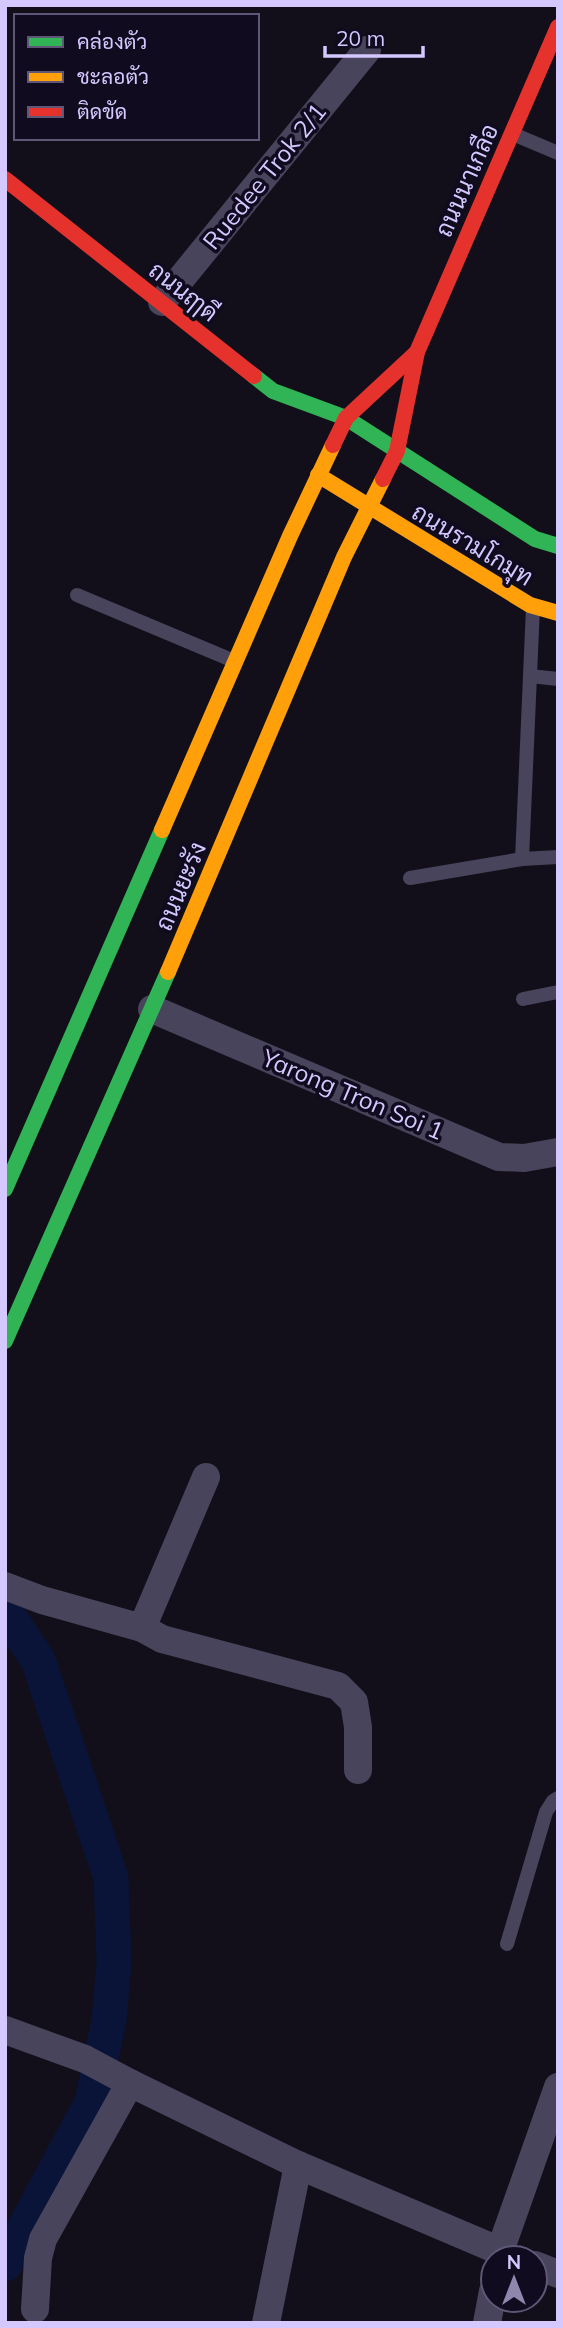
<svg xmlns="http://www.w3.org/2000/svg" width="563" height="2328" viewBox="0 0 563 2328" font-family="Mulish,Sarabun,sans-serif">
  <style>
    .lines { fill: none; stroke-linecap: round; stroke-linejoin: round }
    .canal { stroke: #091438; stroke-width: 35 }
    .lane { stroke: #47445b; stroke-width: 14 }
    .street { stroke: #47445b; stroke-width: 28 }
    .fast { stroke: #30b455; stroke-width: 16 }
    .slow { stroke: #ff9f0a; stroke-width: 16 }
    .jam { stroke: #e5322d; stroke-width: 16 }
    .labels { text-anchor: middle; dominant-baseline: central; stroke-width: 7; stroke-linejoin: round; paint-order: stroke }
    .street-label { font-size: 24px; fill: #d4c8ff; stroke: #100b1e }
  </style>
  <rect width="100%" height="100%" fill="#120f1a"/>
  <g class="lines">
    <polyline class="canal" points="5,1617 12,1621 38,1660 111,1878 114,1962 109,2020 92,2102 5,2264"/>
    <g class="lane">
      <polyline points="513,134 558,153"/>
      <polyline points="77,595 234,661"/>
      <polyline points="530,676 558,679"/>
      <polyline points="522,859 533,607"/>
      <polyline points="410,878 522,859 558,857"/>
      <polyline points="523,999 558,992"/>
      <polyline points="507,1944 546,1812 553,1801 558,1798"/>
    </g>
    <g class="street">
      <polyline points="162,302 367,50"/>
      <polyline points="152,1009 499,1157 524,1158 558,1152"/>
      <polyline points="5,1586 42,1600 142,1628 206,1477"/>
      <polyline points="142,1628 162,1639 338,1686 354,1702 358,1727 358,1770"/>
      <polyline points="5,2030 85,2059 130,2083 298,2165 500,2251 558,2087"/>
      <polyline points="535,2265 558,2274"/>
      <polyline points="35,2309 38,2258 43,2239 130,2083"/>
      <polyline points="266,2323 298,2165"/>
      <polyline points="487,2323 493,2291"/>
    </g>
    <g class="fast">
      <polyline points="254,376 273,391 346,418 535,539 558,546"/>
      <polyline points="5,1189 162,830"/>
      <polyline points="5,1341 168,972"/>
    </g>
    <g class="slow">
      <polyline points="318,475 530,605 558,613"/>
      <polyline points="162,830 290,536 333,445"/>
      <polyline points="168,972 344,557 383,479"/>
    </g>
    <g class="jam">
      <polyline points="5,179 254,376"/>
      <polyline points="333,445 346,418 417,352"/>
      <polyline points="383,479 397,451 417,352 558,27"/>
    </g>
  </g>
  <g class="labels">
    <g class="street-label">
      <text transform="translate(264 176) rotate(-51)">Ruedee Trok 2/1</text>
      <text transform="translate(466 180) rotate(-66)">ถนนนาเกลือ</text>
      <text transform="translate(184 291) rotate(38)">ถนนฤๅดี</text>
      <text transform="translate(473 544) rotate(31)">ถนนรามโกมุท</text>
      <text transform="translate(180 886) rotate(-67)">ถนนยะรัง</text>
      <text transform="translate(353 1094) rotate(23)">Yarong Tron Soi 1</text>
    </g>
  </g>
  <rect width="563" height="2328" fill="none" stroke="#d4c8ff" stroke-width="14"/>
  <rect x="14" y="14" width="245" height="126" fill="#100b1e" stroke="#5e5778" stroke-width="2"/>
  <rect x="28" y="37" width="35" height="10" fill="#30b455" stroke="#5e5778" stroke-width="2"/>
  <text x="77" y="49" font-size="21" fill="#d4c8ff">คล่องตัว</text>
  <rect x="28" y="72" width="35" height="10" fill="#ff9f0a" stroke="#5e5778" stroke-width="2"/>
  <text x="77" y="84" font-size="21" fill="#d4c8ff">ชะลอตัว</text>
  <rect x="28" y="107" width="35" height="10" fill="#e5322d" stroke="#5e5778" stroke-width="2"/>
  <text x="77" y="119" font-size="21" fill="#d4c8ff">ติดขัด</text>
  <g transform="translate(514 2279)"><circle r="33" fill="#100b1e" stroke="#5e5778" stroke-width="2"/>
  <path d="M0-5L12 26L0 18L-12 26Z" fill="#9087af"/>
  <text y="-10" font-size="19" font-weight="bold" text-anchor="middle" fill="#d4c8ff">N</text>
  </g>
  <path d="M325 46v10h98v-10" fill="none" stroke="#d4c8ff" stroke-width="3.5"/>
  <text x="336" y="46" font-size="21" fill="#d4c8ff" stroke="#100b1e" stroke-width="5" paint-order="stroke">20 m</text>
</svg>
